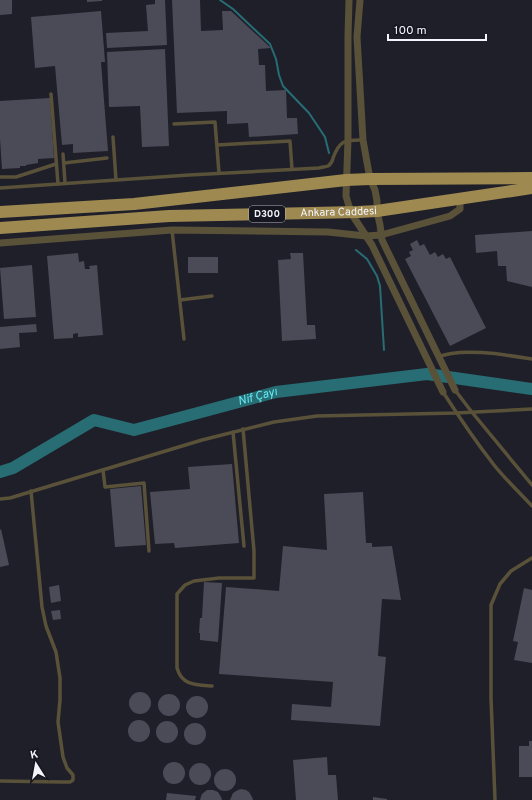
<svg xmlns="http://www.w3.org/2000/svg" width="532" height="800" viewBox="0 0 532 800" font-family="Overpass,sans-serif">
  <style>
    .lines { fill: none; stroke-linecap: round; stroke-linejoin: round }
    .stream { stroke: #276d73; stroke-width: 2 }
    .river { stroke: #276d73; stroke-width: 12 }
    .building { fill: #4b4b58 }
    .service { stroke: #5a5139; stroke-width: 3.5 }
    .minor { stroke: #5a5139; stroke-width: 7 }
    .trunk { stroke: #9e8a51; stroke-width: 12 }
    .labels { text-anchor: middle; dominant-baseline: central; stroke-width: 3; stroke-linejoin: round; paint-order: stroke }
    .shield { fill: #161620; stroke: #b1b1ba; stroke-width: 1 }
    .shield-label { font-size: 10px; font-weight: bold; fill: #f4f4fc }
    .street-label { font-size: 11px; fill: #f4f4fc; stroke: #161620 }
    .water-label { font-size: 12px; font-style: italic; fill: #65eaf5; stroke: #161620 }
  </style>
  <rect width="100%" height="100%" fill="#1f1f2a"/>
  <g class="lines">
    <g class="stream">
      <polyline points="220,0 233,9 270,44 276,59 279,75 283,86 309,113 325,137 329,153"/>
      <polyline points="356,250 367,259 377,276 380,286 384,350"/>
    </g>
    <path class="river" id="s1" d="M0,472l13,-4 81,-48 40,10 142,-38 151,-18 105,15"/>
  </g>
  <g class="building">
    <polygon points="0,0 12,0 12,14 0,15"/>
    <polygon points="87,0 102,0 102,1 87,2"/>
    <polygon points="155,0 165,0 167,45 107,48 106,33 148,31 146,5 155,4"/>
    <polygon points="172,0 200,0 201,31 223,30 222,11 231,11 271,48 258,49 259,65 265,65 266,91 286,90 287,118 297,118 298,134 249,137 248,123 227,124 227,111 177,113"/>
    <polygon points="101,11 105,62 101,62 108,151 73,153 73,144 62,145 55,66 35,68 31,17"/>
    <polygon points="165,49 169,146 142,147 140,106 109,107 107,52"/>
    <polygon points="50,98 54,158 38,159 38,163 26,165 26,166 20,166 20,168 2,169 0,139 0,101"/>
    <polygon points="532,231 532,287 507,281 506,266 498,266 497,251 476,253 475,235"/>
    <polygon points="417,240 420,246 424,244 430,255 435,252 438,257 443,254 446,259 450,257 486,328 450,346 405,259 411,256 409,252 413,250 410,244"/>
    <polygon points="78,253 79,262 84,261 85,269 90,269 89,266 97,265 103,335 78,337 78,333 73,334 73,338 54,339 47,256"/>
    <polygon points="290,253 303,253 307,325 315,325 316,339 282,341 278,260 291,259"/>
    <rect x="188" y="257" width="30" height="16"/>
    <polygon points="32,265 36,317 4,319 0,268"/>
    <polygon points="36,324 37,332 19,333 20,347 0,349 0,327"/>
    <polygon points="232,464 239,543 175,548 174,543 155,544 150,492 190,489 188,467"/>
    <polygon points="141,486 146,545 115,547 110,489"/>
    <polygon points="363,492 366,543 372,543 372,547 392,546 401,600 382,599 378,656 386,657 380,726 291,720 292,704 331,707 333,682 219,674 226,587 279,591 283,546 327,550 324,494"/>
    <polygon points="1,529 9,565 0,567 0,530"/>
    <polygon points="204,582 222,583 218,642 200,640 200,633 199,633 200,618 202,618"/>
    <polygon points="59,585 61,601 51,603 49,587"/>
    <polygon points="524,588 532,590 532,663 514,660 518,642 513,641"/>
    <polygon points="60,610 61,619 53,620 51,611"/>
    <circle cx="140" cy="703" r="11"/>
    <circle cx="169" cy="705" r="11"/>
    <circle cx="197" cy="707" r="11"/>
    <circle cx="139" cy="731" r="11"/>
    <circle cx="167" cy="732" r="11"/>
    <circle cx="195" cy="734" r="11"/>
    <polygon points="529,741 532,741 532,777 519,777 519,746 529,746"/>
    <polygon points="327,757 328,775 336,775 338,800 296,800 293,760"/>
    <circle cx="174" cy="773" r="11"/>
    <circle cx="200" cy="774" r="11"/>
    <circle cx="225" cy="780" r="11"/>
    <polygon points="241,789 246,790 249,792 252,797 253,800 230,800 233,793 238,790"/>
    <polygon points="207,790 213,790 218,792 221,797 222,800 200,800 202,794"/>
    <polygon points="167,793 196,796 195,800 166,800"/>
    <polygon points="373,797 387,799 387,800 373,800"/>
  </g>
  <g class="lines">
    <g class="service">
      <polyline points="51,94 58,184"/>
      <polyline points="174,124 215,122 219,173"/>
      <polyline points="113,137 116,180"/>
      <polyline points="217,145 290,141 292,169"/>
      <polyline points="63,154 65,183"/>
      <polyline points="64,163 107,158"/>
      <polyline points="0,177 16,177 56,164"/>
      <path d="M0,188l189,-13 130,-7c2,-1 7,-1 9,-2 3,-2 5,-6 5,-8 7,-19 13,-18 30,-18"/>
      <polyline points="172,230 184,339"/>
      <polyline points="180,300 212,296"/>
      <path d="M438,357c23,-10 69,-2 94,2"/>
      <polyline points="455,390 471,411 532,485"/>
      <path d="M443,392c16,25 33,50 51,73 12,15 25,27 38,41"/>
      <polyline points="233,432 244,546"/>
      <polyline points="103,470 105,487 144,483 149,551"/>
      <polyline points="0,499 10,498 202,440 274,422 317,416 456,413 532,409"/>
      <path d="M212,686c-15,-1 -30,0 -35,-18v-74l8,-9 9,-4 25,-3h35v-27l-11,-122"/>
      <polyline points="0,781 61,782 70,782 73,780 73,775 67,768 63,757 58,722 60,700 60,678 56,652 46,626 42,607 31,491"/>
      <polyline points="495,800 491,698 491,605 500,584 511,571 532,558"/>
    </g>
    <g class="minor">
      <polyline points="349,0 348,36 348,140 346,196 351,213 372,245 443,392"/>
      <polyline points="360,0 357,37 363,140 370,179 375,190 377,201 377,211 380,225 382,240 455,390"/>
      <polyline points="0,243 172,230 328,232 366,236 381,235 450,216 460,209 460,198"/>
    </g>
    <g class="trunk">
      <polyline points="0,212 134,204 346,180 370,179 532,178"/>
      <path id="s2" d="M0,228l169,-12 189,-4 19,-1 155,-23"/>
    </g>
  </g>
  <g class="labels">
    <rect class="shield" x="249" y="206" width="36" height="16" rx="3"/>
    <g class="shield-label">
      <text x="267" y="214">D300</text>
    </g>
    <g class="street-label">
      <text stroke="none"><textPath href="#s2" startOffset="339">Ankara Caddesi</textPath></text>
    </g>
    <g class="water-label">
      <text stroke="none"><textPath href="#s1" startOffset="277">Nif Çayı</textPath></text>
    </g>
  </g>
  <g transform="translate(36 764) rotate(349)" stroke="#161620" stroke-width="3" paint-order="stroke">
  <path d="M0-3L7 15L0 10L-7 15Z" fill="#f4f4fc"/>
  <text y="-6" font-size="11" font-weight="bold" text-anchor="middle" fill="#f4f4fc">K</text>
  </g>
  <path d="M388 34v6h98v-6" fill="none" stroke="#f4f4fc" stroke-width="2"/>
  <text x="394" y="34" font-size="12" fill="#f4f4fc" stroke="#161620" stroke-width="3" paint-order="stroke">100 m</text>
</svg>
